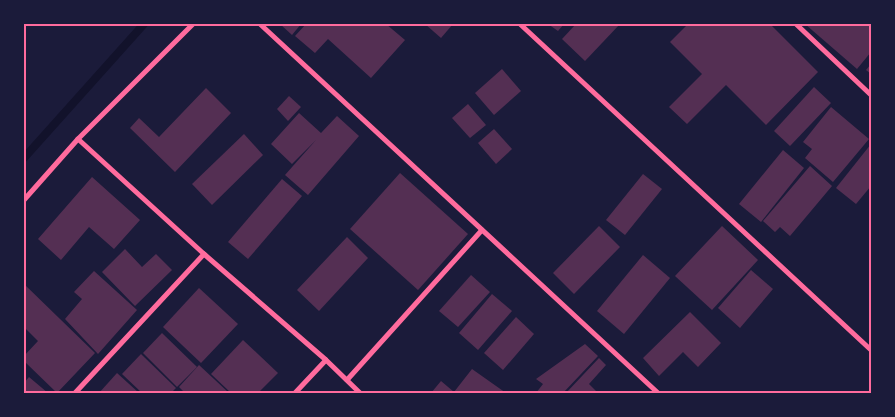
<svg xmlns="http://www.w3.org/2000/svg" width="895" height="417" viewBox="0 0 895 417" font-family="'Space Grotesk',sans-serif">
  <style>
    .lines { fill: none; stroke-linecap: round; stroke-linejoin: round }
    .stream { stroke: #12122b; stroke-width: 8 }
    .building { fill: #542f53 }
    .minor { stroke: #ff6b9d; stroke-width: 5 }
    .neatline { fill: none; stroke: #ff6b9d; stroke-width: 2 }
  </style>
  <rect width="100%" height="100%" fill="#1b1b3a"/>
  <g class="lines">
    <polyline class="stream" points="24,158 144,24"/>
  </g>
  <g class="building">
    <polygon points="280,24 301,24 292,35"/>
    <polygon points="306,24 386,24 405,40 371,78 328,39 315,53 295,36"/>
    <polygon points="425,24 453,24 441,38"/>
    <polygon points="548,24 564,24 558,31"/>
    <polygon points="576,24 620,24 585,61 562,39"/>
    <polygon points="688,24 770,24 818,72 766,125 726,85 687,124 669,107 702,74 670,42"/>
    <polygon points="805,24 871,24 871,52 857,69"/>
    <polygon points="871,64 871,74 866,70"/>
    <polygon points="502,69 521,91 494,115 475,93"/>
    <polygon points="814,87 831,103 790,146 774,131"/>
    <polygon points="206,88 231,113 175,172 130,128 139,118 159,137"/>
    <polygon points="289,96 301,107 288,121 277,109"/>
    <polygon points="468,104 486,125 470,138 452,118"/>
    <polygon points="831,107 869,139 833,182 805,158 812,149 803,142"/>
    <polygon points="299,113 321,133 337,116 359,136 308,195 285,175 316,140 292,164 271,144"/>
    <polygon points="494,129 512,149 496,164 478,143"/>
    <polygon points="244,134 263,155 212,205 192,184"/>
    <polygon points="871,144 871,186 856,204 836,188"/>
    <polygon points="783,150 804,168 761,222 739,204"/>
    <polygon points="810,166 832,186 790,236 780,227 775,232 763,221"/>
    <polygon points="400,173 468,234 418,290 350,229"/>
    <polygon points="643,174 662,189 625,235 606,220"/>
    <polygon points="92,177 140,220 114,249 89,227 61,260 38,239"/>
    <polygon points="282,179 302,196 248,259 228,242"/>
    <polygon points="599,226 620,247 574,294 553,273"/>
    <polygon points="722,226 758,260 712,310 675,276"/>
    <polygon points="347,237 368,258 319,311 297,290"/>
    <polygon points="125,249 142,267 156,254 172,270 135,306 102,272"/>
    <polygon points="643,255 670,278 624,334 597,311"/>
    <polygon points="751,270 773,289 740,328 718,308"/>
    <polygon points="94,271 137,310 98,354 65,319 82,299 74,292"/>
    <polygon points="471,275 490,292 458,327 439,311"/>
    <polygon points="24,284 95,353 57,393 24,361 24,356 38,341 24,327"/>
    <polygon points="199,288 238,324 201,363 163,327"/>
    <polygon points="492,294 512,311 478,350 459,333"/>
    <polygon points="690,312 721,343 698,367 683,352 659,376 643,358"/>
    <polygon points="516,317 534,334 503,370 484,353"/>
    <polygon points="162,333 197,367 177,387 143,353"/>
    <polygon points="243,340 278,373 258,393 231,393 211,374"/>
    <polygon points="585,344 598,356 563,393 536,393 543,384 536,379"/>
    <polygon points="141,354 176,388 171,393 142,393 122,374"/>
    <polygon points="599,358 606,365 589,384 597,392 595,393 566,393"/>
    <polygon points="199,365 229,393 185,393 179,387"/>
    <polygon points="472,369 506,393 431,393 441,381 454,392"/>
    <polygon points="117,373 139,393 99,393"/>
    <polygon points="29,377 48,393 24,393 24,383"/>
  </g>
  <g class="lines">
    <g class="minor">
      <polyline points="260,24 658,393"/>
      <polyline points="520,24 871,350"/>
      <polyline points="796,24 871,95"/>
      <polyline points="78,139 204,254 326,360 360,393"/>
      <polyline points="24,200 78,139 193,24"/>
      <polyline points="347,380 482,230"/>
      <polyline points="75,393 204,254"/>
      <polyline points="295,393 326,360"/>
    </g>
  </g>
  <rect width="895" height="417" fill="none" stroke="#1b1b3a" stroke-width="50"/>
  <rect x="25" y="25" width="845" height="367" class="neatline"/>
</svg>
